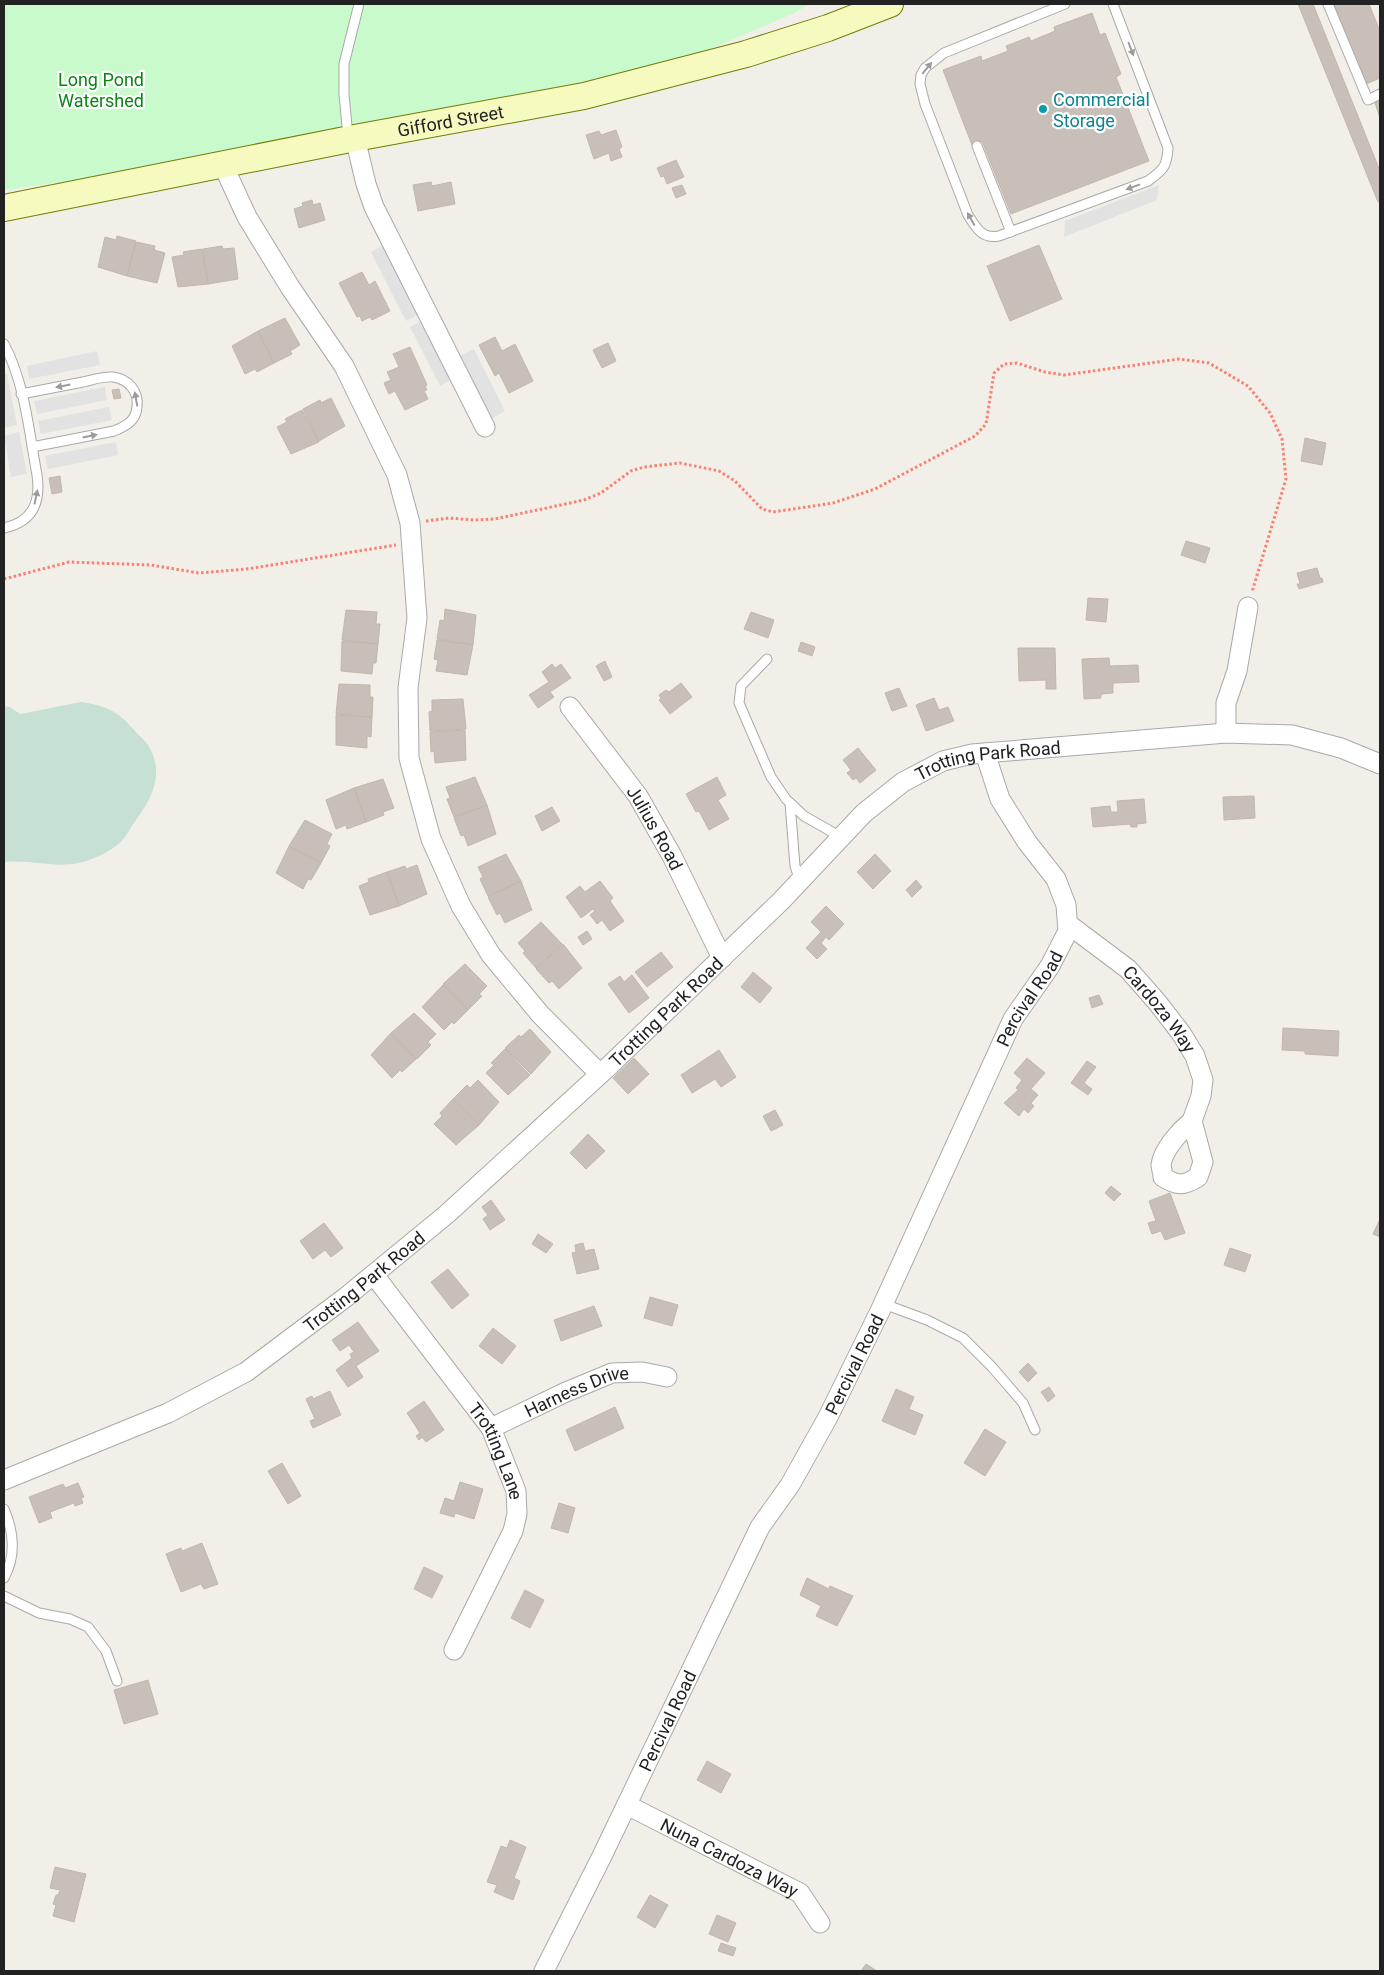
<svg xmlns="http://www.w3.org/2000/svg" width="1384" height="1975" viewBox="0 0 1384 1975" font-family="Roboto,sans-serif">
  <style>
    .wetland { fill: #c6e0d4 }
    .park { fill: #c8facc }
    .parking { fill: #e2e2e2 }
    .building { fill: #c7bfb8; stroke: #c4b6ab }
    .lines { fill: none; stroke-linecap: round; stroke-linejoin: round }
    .lane-casing { stroke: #a9a9a9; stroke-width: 11 }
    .street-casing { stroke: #a9a9a9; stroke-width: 21 }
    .secondary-casing { stroke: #707d05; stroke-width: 28 }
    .path { stroke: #fa8072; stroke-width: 3; stroke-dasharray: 2.5 2.5; stroke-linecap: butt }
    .lane { stroke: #fff; stroke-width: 9 }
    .street { stroke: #fff; stroke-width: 19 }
    .secondary { stroke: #f7fabf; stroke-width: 26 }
    .oneway { fill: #9c9c9c }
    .culture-dot { fill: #0f9aa8; stroke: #fff; stroke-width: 2 }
    .labels { text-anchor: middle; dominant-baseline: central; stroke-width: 4.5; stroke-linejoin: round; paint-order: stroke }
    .park-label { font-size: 18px; fill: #0c8416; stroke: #fff }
    .culture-label { font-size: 18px; fill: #0d838f; stroke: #fff; text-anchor: start }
    .street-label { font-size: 18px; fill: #222; stroke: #fff }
  </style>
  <rect width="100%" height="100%" fill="#f2efe9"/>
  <path class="wetland" d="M81,702c26,4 37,9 54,29 4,5 10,9 13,14 18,29 3,56 -15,79 -3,4 -5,9 -8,13 -8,10 -20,17 -31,21 -32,14 -58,1 -90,4v-156l6,1 10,7z"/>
  <polygon class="park" points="4,4 810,4 792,14 643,78 185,165 4,190"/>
  <g class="parking">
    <polygon points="1159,185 1157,200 1064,237 1065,221"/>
    <polygon points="384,245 419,314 406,321 371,252"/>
    <polygon points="424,320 453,379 440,386 410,327"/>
    <polygon points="474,349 505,411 491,419 460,356"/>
    <polygon points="97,351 100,365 29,379 27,366"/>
    <polygon points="4,374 7,374 17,425 4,428"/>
    <polygon points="105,387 107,400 37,414 34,401"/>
    <polygon points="109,407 112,420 41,434 38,421"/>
    <polygon points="19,432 27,474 11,477 4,436"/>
    <polygon points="116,442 118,455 48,469 45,456"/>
  </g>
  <g class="building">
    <polygon points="1298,4 1313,4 1380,171 1380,201 1378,202"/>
    <polygon points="1334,4 1369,4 1380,31 1380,78 1366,84"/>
    <polygon points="1092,13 1100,35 1105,33 1121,74 1116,77 1149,161 1011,214 982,141 972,145 943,70 981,56 982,61 1008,51 1006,46 1029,37 1031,41 1055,31 1054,27"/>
    <polygon points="1380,101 1380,118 1375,103"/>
    <polygon points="616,130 622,147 619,149 622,157 611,161 609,153 594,159 586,135 599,131 601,135"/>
    <polygon points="676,160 684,177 667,184 664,176 661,177 657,168"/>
    <polygon points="431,182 432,186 451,182 455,204 418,211 413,185"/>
    <polygon points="682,185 686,194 676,198 672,188"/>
    <polygon points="312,200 313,205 320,203 325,220 299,228 294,209 303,206 302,203"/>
    <polygon points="117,236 136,241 127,276 98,267 105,237 116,240"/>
    <polygon points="136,242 155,246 154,250 165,253 157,283 127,276"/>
    <polygon points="1039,245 1062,299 1010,321 987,266"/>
    <polygon points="222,246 223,249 234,248 238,279 208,284 203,249"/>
    <polygon points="202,249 208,284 178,287 172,257 184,255 183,252"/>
    <polygon points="362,272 369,285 375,281 390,311 372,320 370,317 362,321 360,316 357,317 339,283"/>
    <polygon points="285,318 300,345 290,351 292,354 274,363 258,331"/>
    <polygon points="258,331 274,363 257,372 255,369 245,374 232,346"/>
    <polygon points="495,337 502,351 515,344 533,381 509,393 499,373 495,376 479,345"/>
    <polygon points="608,343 616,361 602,368 593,350"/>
    <polygon points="410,347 427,385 425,386 427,390 424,391 428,399 405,410 395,391 389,394 384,383 391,380 387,372 399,367 393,354"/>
    <polygon points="119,389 121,398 114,399 112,390"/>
    <polygon points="331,398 345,426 319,441 303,409 320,400 321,403"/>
    <polygon points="302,410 319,442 291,454 277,427 287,422 285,419"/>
    <polygon points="1305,438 1326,443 1322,465 1301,461"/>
    <polygon points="60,476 62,492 52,494 49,478"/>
    <polygon points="1186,541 1210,548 1205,563 1181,555"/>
    <polygon points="1317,568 1320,578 1322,578 1323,582 1299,589 1297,584 1300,584 1297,573"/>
    <polygon points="1088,598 1108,599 1106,622 1086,620"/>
    <polygon points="445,609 476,615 473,645 437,639 440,620 444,621"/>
    <polygon points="346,610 377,612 376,624 380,624 378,644 342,640"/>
    <polygon points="751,612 774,620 768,638 744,629"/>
    <polygon points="437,640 473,645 467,675 436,671 438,660 434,659"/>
    <polygon points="342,641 378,644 376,663 373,663 372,674 341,671"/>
    <polygon points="801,642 815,647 812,656 798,651"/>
    <polygon points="1018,648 1055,648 1056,689 1046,689 1046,680 1019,681"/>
    <polygon points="1109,658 1110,666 1138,665 1139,682 1113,683 1113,693 1101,694 1101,698 1084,699 1082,659"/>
    <polygon points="605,661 612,677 604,681 596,666"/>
    <polygon points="552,664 555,668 561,664 571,678 550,692 554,697 538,708 529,695 549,682 542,672"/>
    <polygon points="681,683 692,697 670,714 659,700 661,698 659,695 666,690 669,692"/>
    <polygon points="339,684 370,685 370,697 373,697 372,717 336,714"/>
    <polygon points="899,688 907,706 892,711 885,693"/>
    <polygon points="934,698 939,710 948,707 954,721 926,731 916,705"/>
    <polygon points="463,699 466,729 430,731 429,712 432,711 432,700"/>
    <polygon points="336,715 372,717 371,737 367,736 367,748 336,745"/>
    <polygon points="465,730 466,760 435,763 434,751 431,752 430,732"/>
    <polygon points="858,748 876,770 860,783 856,778 853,780 847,773 851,770 843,760"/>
    <polygon points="475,777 487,805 454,817 447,799 450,798 446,787"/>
    <polygon points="717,777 726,795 718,800 729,819 709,830 699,811 696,812 686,794"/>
    <polygon points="383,779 394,808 383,812 384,815 366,822 354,788"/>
    <polygon points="354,788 366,822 347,829 346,825 336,829 326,800"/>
    <polygon points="1254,796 1255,818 1224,820 1223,797"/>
    <polygon points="1144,799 1146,823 1137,824 1137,827 1131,827 1130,824 1093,827 1091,808 1110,806 1111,812 1118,812 1117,801"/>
    <polygon points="487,805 496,834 468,846 464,835 461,836 454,818"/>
    <polygon points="552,807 560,821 542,831 535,816"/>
    <polygon points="305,820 332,834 327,844 330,846 321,863 289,846"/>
    <polygon points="289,846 321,863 311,880 308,879 303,889 276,873"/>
    <polygon points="506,854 521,881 488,896 480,879 483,877 478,867"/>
    <polygon points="875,854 891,871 873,889 857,872"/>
    <polygon points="417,865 427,894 399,906 387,872 405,866 406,869"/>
    <polygon points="387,872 399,906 370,915 359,886 369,882 368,879"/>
    <polygon points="916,880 922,887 912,897 906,890"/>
    <polygon points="521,881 532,910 505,923 500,913 497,915 488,897"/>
    <polygon points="600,881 613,898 610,901 624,921 610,931 602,920 597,924 590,915 595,911 593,909 581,918 566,897 580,886 585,892"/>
    <polygon points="826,906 844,924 829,940 826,937 821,943 827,949 817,959 806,948 821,932 811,922"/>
    <polygon points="541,922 562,944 536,968 523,953 525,951 518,943"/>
    <polygon points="587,931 592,939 583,945 578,937"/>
    <polygon points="563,944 582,968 559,989 552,981 549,983 536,969"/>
    <polygon points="661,952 673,967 647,987 635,972"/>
    <polygon points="465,964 487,986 479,994 482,996 468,1010 443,984"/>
    <polygon points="753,972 772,988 760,1003 741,987"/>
    <polygon points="632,975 649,998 629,1013 608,984 620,976 624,982"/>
    <polygon points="443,985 468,1010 454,1024 452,1022 444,1030 422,1007"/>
    <polygon points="1099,995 1103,1004 1092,1008 1089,998"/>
    <polygon points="414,1013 436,1034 428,1042 431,1045 417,1059 391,1033"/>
    <polygon points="1283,1028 1339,1031 1338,1056 1305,1054 1305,1051 1282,1050"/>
    <polygon points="530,1029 551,1052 531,1074 505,1048 519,1035 521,1037"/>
    <polygon points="391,1033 416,1059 402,1072 400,1070 392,1078 371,1055"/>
    <polygon points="505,1049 530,1075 508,1095 486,1073 494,1065 491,1063"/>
    <polygon points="719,1050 736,1077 721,1087 715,1079 692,1093 681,1075"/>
    <polygon points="634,1058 649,1074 628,1094 613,1078"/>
    <polygon points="1027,1058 1045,1073 1031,1089 1038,1095 1031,1103 1034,1106 1028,1113 1024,1109 1019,1116 1004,1103 1018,1090 1016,1088 1022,1080 1014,1073"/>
    <polygon points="1087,1061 1096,1067 1084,1083 1092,1089 1088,1095 1071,1083"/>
    <polygon points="478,1080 499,1102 479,1125 453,1099 467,1085 470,1088"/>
    <polygon points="453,1099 479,1125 456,1145 434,1124 442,1116 440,1113"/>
    <polygon points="775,1110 783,1125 771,1131 763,1116"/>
    <polygon points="588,1134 605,1151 586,1169 570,1153"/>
    <polygon points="1111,1186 1121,1194 1114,1201 1105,1193"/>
    <polygon points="1170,1193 1185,1233 1165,1240 1161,1231 1152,1234 1148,1223 1156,1221 1149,1201"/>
    <polygon points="491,1200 505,1220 490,1230 483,1219 488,1215 482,1207"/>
    <polygon points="1380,1219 1380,1237 1373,1234"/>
    <polygon points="324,1223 343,1248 331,1257 325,1250 313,1259 300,1241"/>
    <polygon points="538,1234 553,1244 546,1253 532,1244"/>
    <polygon points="583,1243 585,1251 594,1249 599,1269 577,1274 572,1253 576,1252 575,1245"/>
    <polygon points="1230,1248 1251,1255 1245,1272 1224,1265"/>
    <polygon points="448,1269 469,1295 452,1309 431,1282"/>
    <polygon points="650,1297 678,1305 672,1326 644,1318"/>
    <polygon points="594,1306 602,1326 561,1341 554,1320"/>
    <polygon points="358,1322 379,1351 356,1366 363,1377 348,1387 336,1370 352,1358 350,1354 354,1352 349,1345 340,1351 332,1340"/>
    <polygon points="493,1328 516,1346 502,1364 479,1346"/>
    <polygon points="1028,1363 1037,1373 1028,1382 1019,1372"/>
    <polygon points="1049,1387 1055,1396 1048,1402 1041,1392"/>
    <polygon points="896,1389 914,1397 909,1409 923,1415 915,1435 882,1421"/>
    <polygon points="330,1391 341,1415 313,1428 310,1421 315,1419 306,1399 312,1396 313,1399"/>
    <polygon points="424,1401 444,1430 426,1442 422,1437 419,1440 416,1436 420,1433 407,1413"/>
    <polygon points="615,1407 624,1428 575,1451 566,1430"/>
    <polygon points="985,1429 1006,1442 985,1476 964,1463"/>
    <polygon points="282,1463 301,1496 288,1504 268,1471"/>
    <polygon points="460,1482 483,1489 474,1519 455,1513 454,1517 440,1513 445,1498 454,1501"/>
    <polygon points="78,1483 84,1497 81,1498 83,1503 75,1506 74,1503 50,1512 52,1518 39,1523 29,1497 63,1484 65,1488"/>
    <polygon points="559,1503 575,1508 568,1533 551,1528"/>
    <polygon points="202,1543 218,1584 204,1589 201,1584 181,1592 166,1554 181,1548 182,1551"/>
    <polygon points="424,1567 443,1576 432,1598 414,1589"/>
    <polygon points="807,1578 829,1589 830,1586 853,1596 837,1626 816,1616 821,1606 800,1595"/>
    <polygon points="525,1590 544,1600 530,1628 511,1618"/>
    <polygon points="148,1680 158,1714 124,1724 114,1690"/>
    <polygon points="707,1761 731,1774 721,1793 697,1780"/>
    <polygon points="510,1840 526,1847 514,1878 520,1881 513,1900 494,1892 497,1885 487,1882 501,1846 507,1848"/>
    <polygon points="55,1867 86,1874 74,1922 53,1916 56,1905 53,1904 56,1895 58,1895 60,1890 50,1888"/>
    <polygon points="650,1895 668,1905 655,1928 637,1917"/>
    <polygon points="717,1915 736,1923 728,1942 709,1934"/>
    <polygon points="721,1943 736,1948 733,1956 718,1951"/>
    <polygon points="866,1964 877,1971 861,1971"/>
  </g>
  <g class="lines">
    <defs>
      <g id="lane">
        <path d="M1065,4l-121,49 -19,15 -4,7 -1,9 5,20 43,111c8,13 14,24 31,21l149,-55c15,-11 19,-14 20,-33l-55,-144"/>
        <polyline points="1328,4 1368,100 1380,94"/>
        <polyline points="348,137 344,94 344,64 359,4"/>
        <polyline points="977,146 1011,232"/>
        <path d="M4,344c21,39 25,88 33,131 4,28 -5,47 -33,53"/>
        <path d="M21,394c21,-4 41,-8 62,-12 9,-2 20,-6 30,-5 16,2 26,15 24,30 -1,14 -11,19 -23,24l-82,16"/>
        <polyline points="767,659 741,686 739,703 771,777 786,799 804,816 841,837"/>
        <polyline points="790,803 795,866 800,881"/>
        <polyline points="884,1304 927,1320 963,1338 992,1367 1023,1403 1035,1430"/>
        <path d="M4,1509c10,23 12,47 0,69"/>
        <polyline points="4,1596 39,1613 70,1619 88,1627 106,1651 117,1681"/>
      </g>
      <g id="street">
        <polyline points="355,138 366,184 374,207 485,427"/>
        <polyline points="223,165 247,217 290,287 344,366 397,475 410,523 417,618 408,688 409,758 431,839 461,906 491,955 540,1014 600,1074"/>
        <path id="s1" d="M570,707l68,89 34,60 50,102"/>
        <polyline points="1226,733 1226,703 1237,671 1248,607"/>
        <path id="s2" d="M1068,924l60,45 29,33 24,31 14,23 8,24 -2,16 -9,25 11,41 -5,15c-14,9 -21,9 -35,0 0,-4 -2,-9 -2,-12 2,-16 20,-35 31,-44"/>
        <path id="s3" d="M374,1275l117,153 25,63 1,23 -4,17 -59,119"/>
        <path id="s4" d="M491,1428l75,-36 46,-19 30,-1 25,5"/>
        <path id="s5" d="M4,1480l164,-67 78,-41 100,-75 101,-83 162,-148 172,-165 83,-88 39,-31 40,-21 29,-7 254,-21 66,2 49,13 39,16"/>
        <path id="s6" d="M627,1805l173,88 20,30"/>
        <path id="s7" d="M544,1971l58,-115 158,-329 30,-42 38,-68 52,-106 133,-292 37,-53 18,-35 -2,-26 -10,-26 -29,-37 -27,-43 -15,-46"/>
      </g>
      <g id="secondary">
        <path id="s8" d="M4,208l351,-70 229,-42 162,-42 82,-26 62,-24"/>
      </g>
    </defs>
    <use href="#lane" class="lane-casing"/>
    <use href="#street" class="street-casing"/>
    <use href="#secondary" class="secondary-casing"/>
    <g class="path">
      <polyline points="426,521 449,518 474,520 495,519 584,500 601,493 631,471 644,467 680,463 719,471 735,481 762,509 773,512 833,503 875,489 975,436 986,424 994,373 1004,364 1017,363 1045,372 1064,375 1179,359 1209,363 1248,386 1270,413 1282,439 1286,479 1252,592"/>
      <polyline points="4,579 69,562 151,565 199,573 247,569 396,545"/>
    </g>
    <use href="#lane" class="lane"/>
    <use href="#street" class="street"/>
    <use href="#secondary" class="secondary"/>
  </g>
  <defs><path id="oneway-solid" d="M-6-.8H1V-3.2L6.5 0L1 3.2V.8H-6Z" transform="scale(1.25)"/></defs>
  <g class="oneway">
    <use href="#oneway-solid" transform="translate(1131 49) rotate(69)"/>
    <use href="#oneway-solid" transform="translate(927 68) rotate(-51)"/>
    <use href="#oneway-solid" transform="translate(1133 187) rotate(160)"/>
    <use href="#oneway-solid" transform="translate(971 219) rotate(-119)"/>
    <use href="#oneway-solid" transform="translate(63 386) rotate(169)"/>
    <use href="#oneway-solid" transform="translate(136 399) rotate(-100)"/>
    <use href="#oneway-solid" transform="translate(90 436) rotate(-11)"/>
    <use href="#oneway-solid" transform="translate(36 497) rotate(-78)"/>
  </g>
  <circle class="culture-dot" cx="1043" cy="109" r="5"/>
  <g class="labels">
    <g class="park-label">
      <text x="101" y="79">Long Pond<tspan x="101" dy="21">Watershed</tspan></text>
    </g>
    <g class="culture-label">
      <text x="1053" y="99">Commercial<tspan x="1053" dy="21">Storage</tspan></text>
    </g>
    <g class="street-label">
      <text stroke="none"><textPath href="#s8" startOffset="455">Gifford Street</textPath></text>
      <text stroke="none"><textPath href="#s5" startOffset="1239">Trotting Park Road</textPath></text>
      <text stroke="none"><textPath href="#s1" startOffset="148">Julius Road</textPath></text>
      <text stroke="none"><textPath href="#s7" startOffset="1088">Percival Road</textPath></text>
      <text stroke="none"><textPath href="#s5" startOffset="819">Trotting Park Road</textPath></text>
      <text stroke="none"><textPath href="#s2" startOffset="126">Cardoza Way</textPath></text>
      <text stroke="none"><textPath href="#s5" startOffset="414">Trotting Park Road</textPath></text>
      <text stroke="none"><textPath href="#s7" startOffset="682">Percival Road</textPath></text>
      <text stroke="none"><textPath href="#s4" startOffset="94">Harness Drive</textPath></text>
      <text stroke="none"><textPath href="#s3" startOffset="216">Trotting Lane</textPath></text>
      <text stroke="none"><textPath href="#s7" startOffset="279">Percival Road</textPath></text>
      <text stroke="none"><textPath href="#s6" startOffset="115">Nuna Cardoza Way</textPath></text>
    </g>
  </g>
  <rect width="1384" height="1975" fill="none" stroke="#222222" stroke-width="10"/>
</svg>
